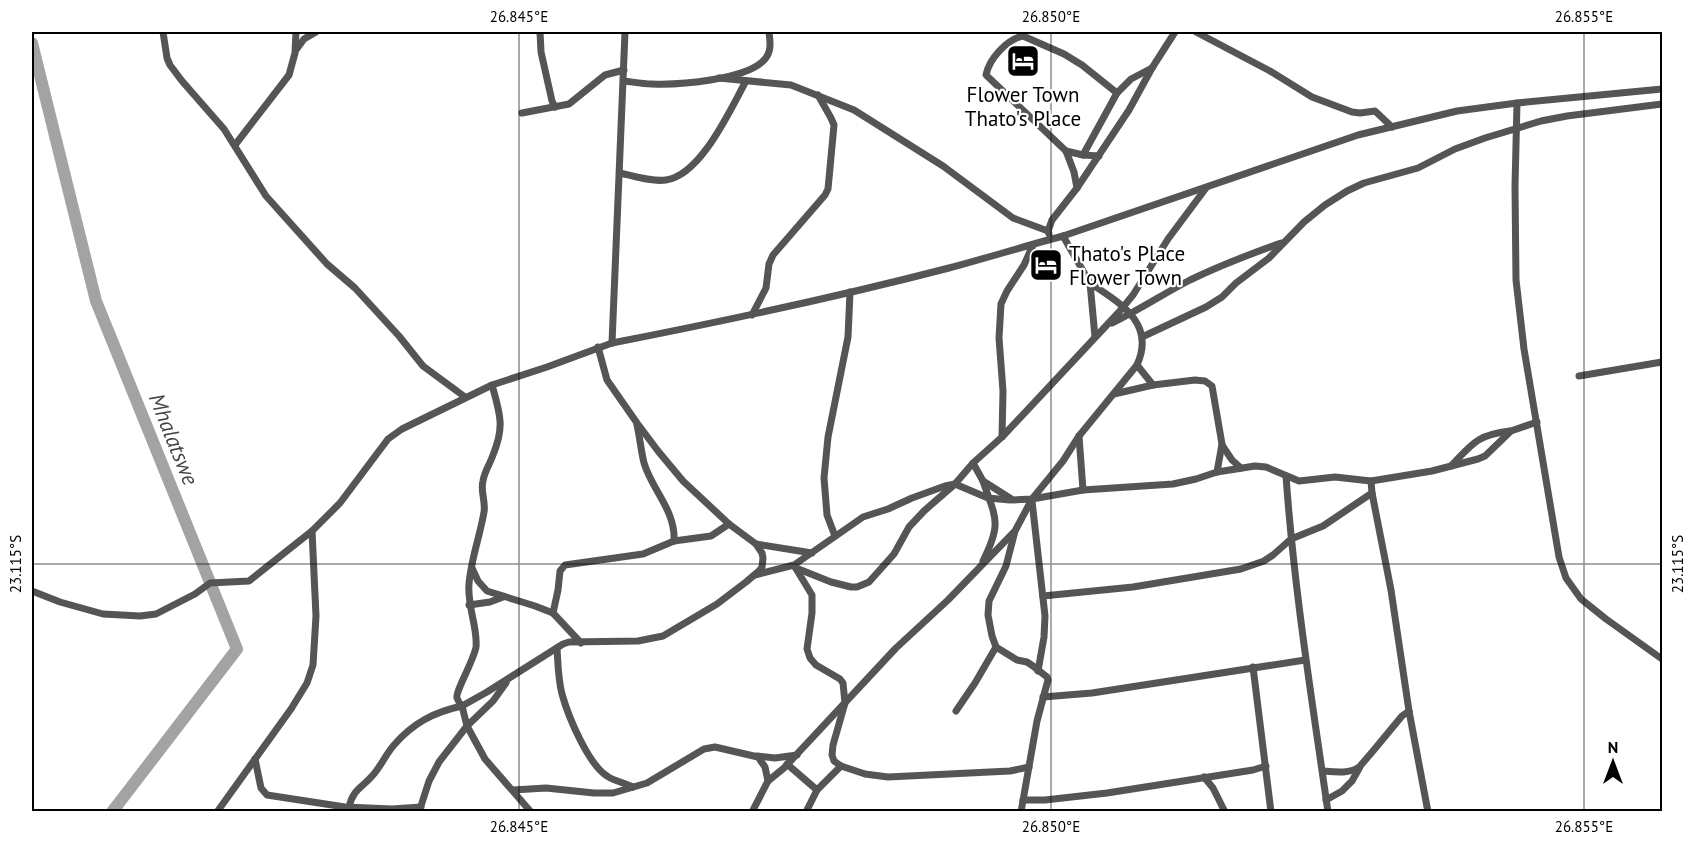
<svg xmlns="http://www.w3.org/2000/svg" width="1694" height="843" viewBox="0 0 1694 843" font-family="'PT Sans',sans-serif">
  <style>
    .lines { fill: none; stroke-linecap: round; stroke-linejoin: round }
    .river { stroke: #a3a3a3; stroke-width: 12 }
    .minor { stroke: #555; stroke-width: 7 }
    .ticks { fill: none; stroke: #000; stroke-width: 1.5; stroke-opacity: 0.45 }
    .labels { text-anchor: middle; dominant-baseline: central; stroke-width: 4.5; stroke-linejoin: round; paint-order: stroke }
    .poi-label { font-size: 21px; fill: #000; stroke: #fff }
    .water-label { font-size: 22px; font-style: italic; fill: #444; stroke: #fff }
    .neatline { fill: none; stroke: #000; stroke-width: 2 }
    .ticks-label { font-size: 15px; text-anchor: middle; fill: #000 }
  </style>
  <rect width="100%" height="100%" fill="#fff"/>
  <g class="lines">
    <polyline class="river" points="32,43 96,301 237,649 112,812"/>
    <g class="minor">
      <polyline points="163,32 167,58 170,65 182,81 224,129 266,196 327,264 355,288 399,336 423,366 465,397"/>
      <polyline points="540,32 541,52 552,101 555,107"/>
      <polyline points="1196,32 1270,71 1312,97 1352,112 1360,113 1375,111 1392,127"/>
      <polyline points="296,50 304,39 316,32"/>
      <polyline points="719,78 791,85 854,110 943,166 1013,218 1048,231"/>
      <path d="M624,81c9,1 18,3 28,3 26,1 96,-4 113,-25 7,-8 5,-18 4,-27"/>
      <polyline points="1517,103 1515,186 1516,280 1524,349 1559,557 1566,578 1581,599 1606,619 1662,659"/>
      <polyline points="522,113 569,104 605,75 624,70"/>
      <polyline points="235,145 289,75 295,53 296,32"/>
      <polyline points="1066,151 1083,155 1099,156"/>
      <polyline points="1083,155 1117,93 1131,79 1152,68"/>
      <path d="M620,173c14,3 31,9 46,7 35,-5 64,-70 80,-99"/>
      <path d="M1077,188l-3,-16 -8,-21 -80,-76c3,-16 21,-36 37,-39l41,18 18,11 35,28"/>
      <polyline points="1049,234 1048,231 1052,220 1077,188 1129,110 1152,68 1175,32"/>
      <polyline points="1063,236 1090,283 1095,337"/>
      <polyline points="752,315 766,288 769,264 773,255 825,195 828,189 834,125 831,118 818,95"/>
      <path d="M1112,323c27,-13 51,-29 78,-43 29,-14 60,-26 91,-37"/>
      <polyline points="1142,337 1206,307 1222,297 1236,283 1269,258 1304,222 1325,205 1347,191 1364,183 1418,168 1455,149 1485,138 1541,121 1567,116 1662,104"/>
      <polyline points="612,343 625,32"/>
      <polyline points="1137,365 1153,385"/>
      <polyline points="1579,376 1662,362"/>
      <polyline points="1114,394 1153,385 1195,380 1205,381 1212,386 1222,444 1217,472"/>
      <path d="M637,425c3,13 4,26 7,38 8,27 32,48 30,78"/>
      <polyline points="1079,436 1083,490"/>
      <polyline points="1002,437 1003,391 999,338 1001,304 1007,291 1024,265 1033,245"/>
      <polyline points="1222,445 1232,460 1241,468"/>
      <polyline points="973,463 983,481 1013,500 1032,499 1083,490 1173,484 1196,479 1217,472 1255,466 1266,467 1299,481 1335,477 1371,481"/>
      <path d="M1451,466c22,-23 26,-31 59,-35"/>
      <path d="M1286,476c8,113 26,224 42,336"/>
      <path d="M983,481c13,38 19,42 0,80"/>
      <polyline points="1032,501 1045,616 1044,637 1038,671"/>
      <polyline points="835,536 827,515 824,478 828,437 848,337 850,292"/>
      <polyline points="756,544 812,553"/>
      <polyline points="795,567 812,595 812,613 807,649 810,658 816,665 840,679 843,683 845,703 833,745 832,755 834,761 841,766 865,774 888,777 1010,771 1029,767"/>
      <polyline points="472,568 478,581 487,591 535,606 553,613 581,643"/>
      <polyline points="796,568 831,582 851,587 857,587 869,582 894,554 909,527 924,511 955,484 973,463 1002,437 1119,312 1133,295 1168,239 1206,188"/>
      <polyline points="755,575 794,565 863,517 888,509 912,498 945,486 955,484 988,498 1010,500"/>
      <path d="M32,591l28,11 43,12 37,2 16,-2 39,-20 15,-11 39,-2 63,-50 28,-28 48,-64 14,-10 90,-44 55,-18 65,-24c113,-22 225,-46 337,-75 38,-10 76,-22 114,-32l295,-101 99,-24 60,-8 145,-14"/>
      <polyline points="1043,596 1133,587 1241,569 1264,561 1273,555 1291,539 1323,526 1372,493"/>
      <polyline points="469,605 490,602 503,597"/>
      <polyline points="553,613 558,590 560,571 565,565 643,554 674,541 711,536 729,524"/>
      <path d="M557,648c1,15 1,31 5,46 6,22 26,70 45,82 7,5 18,7 26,11"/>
      <polyline points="1253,667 1271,812"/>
      <polyline points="1043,697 1092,693 1305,660"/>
      <polyline points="956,711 975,683 996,647"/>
      <polyline points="757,756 775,758 797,755"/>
      <polyline points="255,759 261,788 267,795 345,807 392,809 421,807"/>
      <polyline points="787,764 817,790"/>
      <path d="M1323,771c12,1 26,3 36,-4"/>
      <polyline points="1204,777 1213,788 1225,812"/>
      <polyline points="513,790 546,788 594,793 613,793 647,783 704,749 715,747 758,757 765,767 768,781"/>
      <polyline points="1023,800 1045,800 1107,793 1253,770 1266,766"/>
      <polyline points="1326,800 1342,791 1352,781 1361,765 1373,751 1402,716 1409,711"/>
      <path d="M349,807c4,-18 13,-19 24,-32 8,-9 13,-21 21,-30 19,-22 40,-33 68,-39 -2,-2 -4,-5 -5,-8 -2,-6 17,-38 19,-51 2,-18 -9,-42 -7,-63 2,-25 11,-48 15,-72 2,-10 -4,-21 -1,-31 1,-9 7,-17 10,-26 12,-29 7,-41 -1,-70"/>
      <polyline points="420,809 429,781 439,762 467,726 493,701 506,683"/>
      <polyline points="217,812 291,709 307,683 313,665 316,616 312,531"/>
      <polyline points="531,812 485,759 467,726 462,706 487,692 563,644 569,642 638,641 663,636 717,604 746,582 759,571 762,567 763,558 762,553 756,544 729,524 683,481 658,451 637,423 607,380 598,347"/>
      <polyline points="752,812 768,781 784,768 896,648 948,600 1013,533"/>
      <polyline points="806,812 817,790 841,766"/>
      <path d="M1021,812l16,-91 11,-41 -1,-3 -14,-11 -6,-4 -10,-2 -21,-13 -4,-11 -4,-21 1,-14 17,-35 9,-35 17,-32 31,-38 16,-25 58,-71c19,-42 -17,-62 -47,-82"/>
      <polyline points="1428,812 1409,711 1391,590 1372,493 1371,481 1432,471 1478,459 1485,456 1511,431 1537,422"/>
    </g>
  </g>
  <path class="ticks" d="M519,32v780M1051,32v780M1584,32v780M32,564h1630"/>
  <defs>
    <symbol id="hotel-square" viewBox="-11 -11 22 22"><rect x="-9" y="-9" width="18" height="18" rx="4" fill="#000" stroke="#fff"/><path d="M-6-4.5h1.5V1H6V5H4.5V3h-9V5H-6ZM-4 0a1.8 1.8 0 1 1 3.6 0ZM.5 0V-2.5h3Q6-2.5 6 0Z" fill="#fff"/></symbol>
  </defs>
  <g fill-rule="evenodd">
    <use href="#hotel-square" x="1004" y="42" width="38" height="38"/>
    <use href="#hotel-square" x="1027" y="246" width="38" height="38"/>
  </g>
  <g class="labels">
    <g class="poi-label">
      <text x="1023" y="94">Flower Town<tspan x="1023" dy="24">Thato's Place</tspan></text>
      <text x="1069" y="253" text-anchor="start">Thato's Place<tspan x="1069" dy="24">Flower Town</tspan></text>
    </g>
    <g class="water-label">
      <text transform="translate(174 439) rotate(68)">Mhalatswe</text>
    </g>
  </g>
  <rect width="1694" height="843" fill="none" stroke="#ffffff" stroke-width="66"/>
  <g transform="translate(1613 762)" stroke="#ffffff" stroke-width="4.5" paint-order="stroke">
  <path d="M0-4.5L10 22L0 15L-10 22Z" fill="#000000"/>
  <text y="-9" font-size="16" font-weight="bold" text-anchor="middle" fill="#000000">N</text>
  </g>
  <rect x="33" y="33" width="1628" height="777" class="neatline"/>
  <g class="ticks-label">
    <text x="519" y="22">26.845°E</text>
    <text x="1051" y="22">26.850°E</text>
    <text x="1584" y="22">26.855°E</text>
    <text transform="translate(16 564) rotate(-90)" y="5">23.115°S</text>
    <text transform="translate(1678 564) rotate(-90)" y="5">23.115°S</text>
    <text x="519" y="832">26.845°E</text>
    <text x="1051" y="832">26.850°E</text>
    <text x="1584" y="832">26.855°E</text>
  </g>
</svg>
